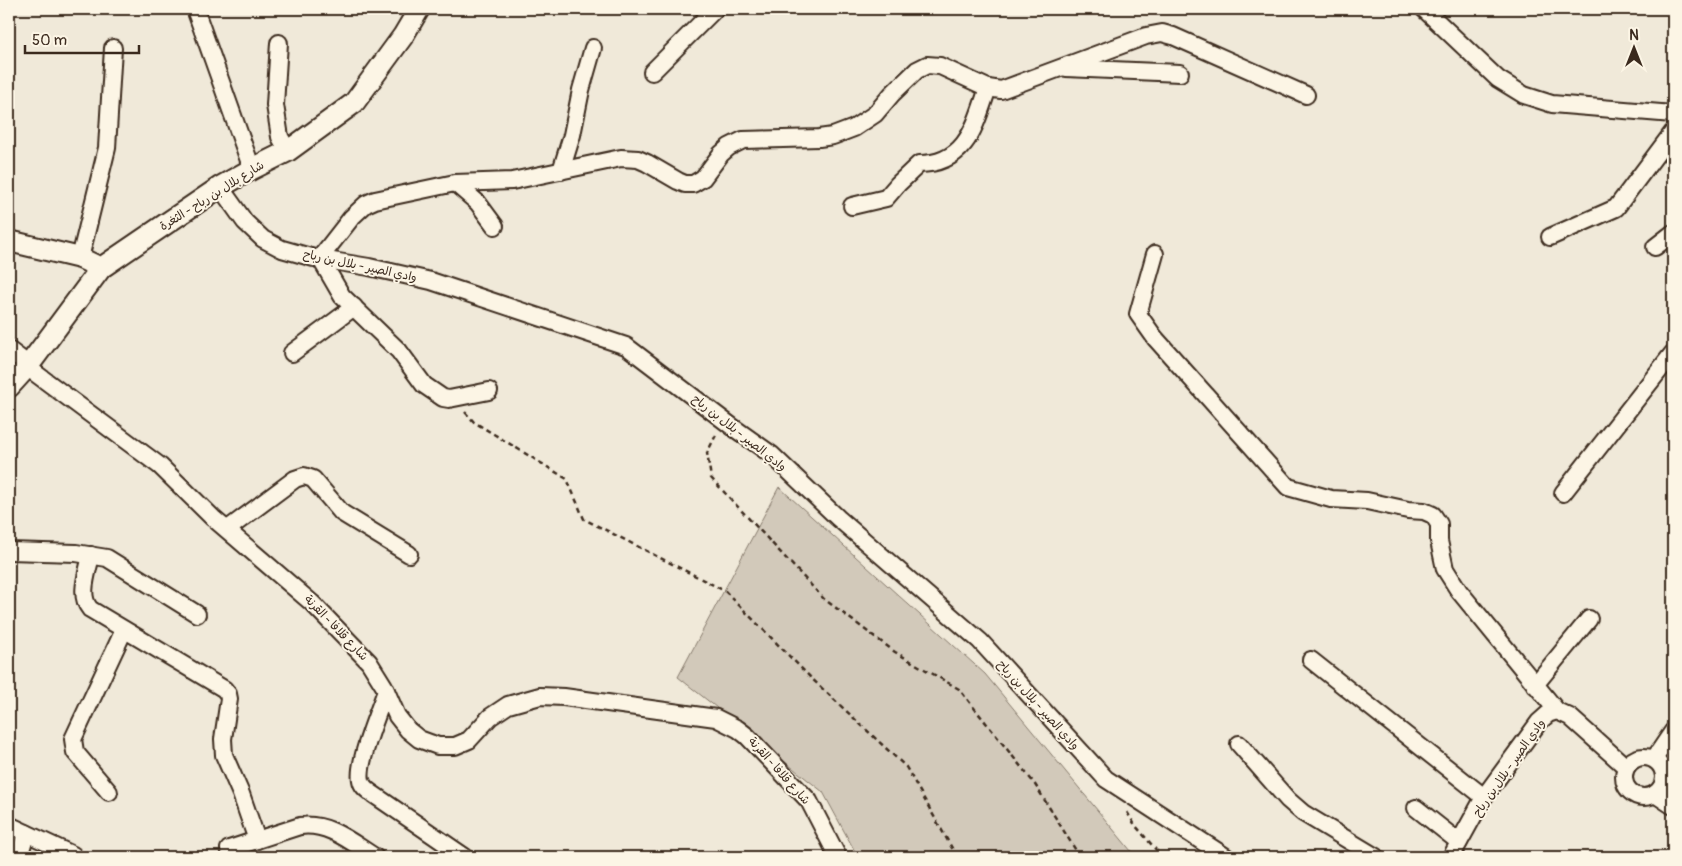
<svg xmlns="http://www.w3.org/2000/svg" width="1682" height="866" viewBox="0 0 1682 866" font-family="Pangolin,'Playpen Sans Arabic',sans-serif">
  <style>
    .green { fill: #d2c9ba; stroke: #867a6c }
    .lines { fill: none; stroke-linecap: round; stroke-linejoin: round }
    .minor-casing { stroke: #3b2a1e; stroke-width: 20 }
    .major-casing { stroke: #3b2a1e; stroke-width: 24 }
    .path { stroke: #3b2a1e; stroke-width: 2.5; stroke-dasharray: 5 4; stroke-linecap: butt }
    .minor { stroke: #fcf5e5; stroke-width: 16 }
    .major { stroke: #fcf5e5; stroke-width: 20 }
    .labels { text-anchor: middle; dominant-baseline: central; stroke-width: 4; stroke-linejoin: round; paint-order: stroke }
    .street-label { font-size: 12px; fill: #3b2a1e; stroke: #fcf5e5 }
  </style>
  <rect width="100%" height="100%" fill="#f0e9d9"/>
  <filter id="ink" filterUnits="userSpaceOnUse"><feTurbulence type="fractalNoise" baseFrequency=".02" numOctaves="2"/><feDisplacementMap in="SourceGraphic" scale="10" xChannelSelector="R" yChannelSelector="G"/><feConvolveMatrix kernelMatrix="1 2 1 2 8 2 1 2 1" color-interpolation-filters="sRGB"/></filter>
  <g filter="url(#ink)">
    <polygon class="green" points="779,487 985,674 1136,857 858,857 823,792 678,677"/>
    <g class="lines">
      <defs>
        <g id="minor">
          <polyline points="195,9 252,169"/>
          <polyline points="1424,9 1498,79 1524,95 1552,104 1673,114"/>
          <polyline points="279,43 275,105 280,137 288,151"/>
          <polyline points="1066,68 1180,73"/>
          <polyline points="652,72 715,9"/>
          <polyline points="561,171 572,135 581,90 593,48"/>
          <polyline points="455,183 478,203 495,226"/>
          <polyline points="220,187 245,222 263,239 282,249 314,258 369,267 431,281 626,346 734,428 772,455 838,518 980,641 1106,779 1226,857"/>
          <path d="M852,206l34,-8 12,-14 21,-20c48,0 56,-39 69,-76"/>
          <polyline points="1550,237 1616,208 1673,132"/>
          <polyline points="1655,247 1673,233"/>
          <polyline points="1155,254 1138,314 1155,338 1288,487 1331,499 1367,501 1408,510 1424,511 1433,515 1439,524 1439,541 1445,569 1459,591 1557,711"/>
          <polyline points="80,258 107,148 113,48"/>
          <polyline points="9,350 29,365"/>
          <polyline points="292,353 354,307"/>
          <polyline points="27,367 160,466 213,518 312,603 369,662 384,686 397,716 408,730 419,739 438,746 455,746 469,740 490,717 508,705 540,696 564,697 716,718 738,729 747,736 809,801 838,857"/>
          <polyline points="489,391 449,399 443,398 424,385 399,351 342,296 320,258 352,217 366,204 375,200 455,183 512,181 621,158 638,159 647,163 678,181 685,184 693,184 703,178 721,154 729,147 743,140 819,138 833,136 854,128 875,114 892,94 917,70 927,65 940,66 988,88 1001,90 1146,36 1162,33 1173,36 1306,95"/>
          <polyline points="1563,493 1673,353"/>
          <polyline points="228,529 295,479 304,476 313,479 342,513 409,554"/>
          <polyline points="9,551 76,553 107,558 197,614"/>
          <path d="M91,555c-3,17 -13,40 -1,54l134,80 4,5 1,5 -6,40 1,16 17,39 16,46"/>
          <polyline points="1311,660 1484,797"/>
          <polyline points="1535,685 1589,619"/>
          <path d="M386,691c-7,19 -29,72 -25,89 1,6 5,9 9,12l95,65"/>
          <polyline points="1239,744 1288,800 1303,813 1376,857"/>
          <circle cx="1644" cy="777" r="20"/>
          <polyline points="1654,759 1673,731"/>
          <polyline points="109,792 75,752 73,739 124,630"/>
          <polyline points="1655,794 1673,806"/>
          <polyline points="1416,808 1459,842"/>
          <polyline points="9,825 73,855"/>
          <path d="M229,849l71,-23c29,-4 52,17 75,31"/>
          <polyline points="19,857 26,833"/>
          <polyline points="1451,857 1484,797 1539,722 1548,714 1557,711 1570,717 1626,767"/>
        </g>
        <g id="major">
          <polyline points="9,241 80,258 101,268"/>
          <polyline points="9,387 29,365 101,268 220,187 252,169 288,151 354,103 403,36 419,9"/>
        </g>
      </defs>
      <use href="#minor" class="minor-casing"/>
      <use href="#major" class="major-casing"/>
      <g class="path">
        <polyline points="465,412 474,422 567,479 584,519 725,591 810,677 906,767 957,857"/>
        <polyline points="716,435 707,453 711,478 824,599 895,652 959,689 1034,783 1080,857"/>
        <polyline points="1127,812 1135,825 1162,857"/>
      </g>
      <use href="#minor" class="minor"/>
      <use href="#major" class="major"/>
    </g>
  </g>
  <g class="labels">
    <g class="street-label">
      <text transform="translate(212 196) rotate(-32)">شارع بلال بن رباح - الثغرة</text>
      <text transform="translate(360 266) rotate(12)">وادي الصير - بلال بن رباح</text>
      <text transform="translate(739 433) rotate(38)">وادي الصير - بلال بن رباح</text>
      <text transform="translate(336 628) rotate(46)">شارع قلافا - القرنة</text>
      <text transform="translate(1038 705) rotate(48)">وادي الصير - بلال بن رباح</text>
      <text transform="translate(1509 768) rotate(-55)">وادي الصير - بلال بن رباح</text>
      <text transform="translate(779 771) rotate(48)">شارع قلافا - القرنة</text>
    </g>
  </g>
  <rect width="1682" height="866" fill="none" stroke="#fcf5e5" stroke-width="30"/>
  <rect x="15" y="15" width="1652" height="836" fill="none" stroke="#3b2a1e" stroke-width="2" filter="url(#ink)"/>
  <g transform="translate(1634 48)" stroke="#fcf5e5" stroke-width="4" paint-order="stroke">
  <path d="M0-4L9 19L0 12L-9 19Z" fill="#3b2a1e"/>
  <text y="-8" font-size="14" font-weight="bold" text-anchor="middle" fill="#3b2a1e">N</text>
  </g>
  <path d="M25 45v8h114v-8" fill="none" stroke="#3b2a1e" stroke-width="2.5"/>
  <text x="32" y="45" font-size="15" fill="#3b2a1e" stroke="#fcf5e5" stroke-width="4" paint-order="stroke">50 m</text>
</svg>
